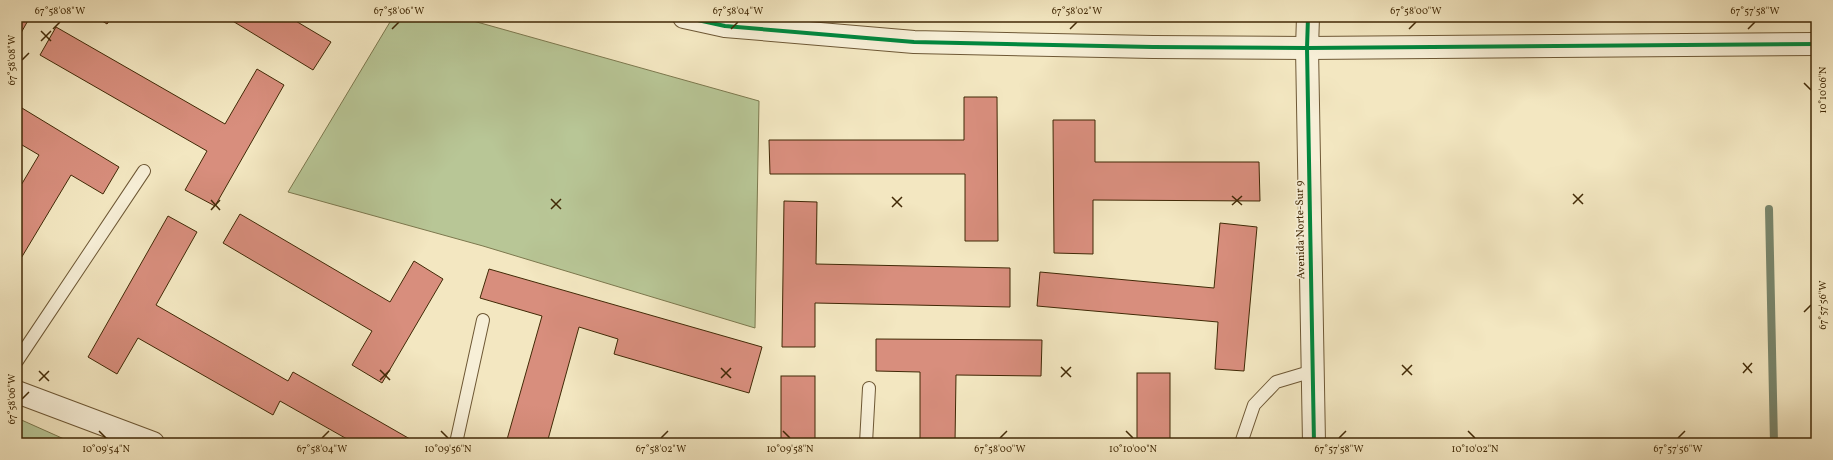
<svg xmlns="http://www.w3.org/2000/svg" width="1833" height="460" viewBox="0 0 1833 460" font-family="Vollkorn,serif">
  <style>
    .green { fill: #b8c696; stroke: #7c784e }
    .lines { fill: none; stroke-linecap: round; stroke-linejoin: round }
    .stream { stroke: #78846a; stroke-width: 8 }
    .building { fill: #d88e7d; stroke: #412906 }
    .service-casing { stroke: #6e5835; stroke-width: 14 }
    .minor-casing { stroke: #6e5835; stroke-width: 24 }
    .service { stroke: #f7efd7; stroke-width: 12 }
    .minor { stroke: #f7efd7; stroke-width: 22 }
    .cycleway-casing { stroke: #f7efd7; stroke-width: 6 }
    .cycleway { stroke: #00873e; stroke-width: 4 }
    .ticks { fill: none; stroke: #412906; stroke-width: 1.5 }
    .labels { text-anchor: middle; dominant-baseline: central; stroke-width: 3.5; stroke-linejoin: round; paint-order: stroke }
    .street-label { font-size: 11px; fill: #412906; stroke: #f7efd7 }
    .neatline { fill: none; stroke: #412906; stroke-width: 1.5 }
    .ticks-label { font-size: 10px; text-anchor: middle; fill: #412906 }
  </style>
  <rect width="100%" height="100%" fill="#f3e7c1"/>
  <filter id="stains"><feTurbulence type="fractalNoise" baseFrequency=".005" numOctaves="4"/><feColorMatrix values="0 0 0 0 .2 0 0 0 0 .09 0 0 0 0 .02 0 0 0 .5 -.17"/></filter>
  <radialGradient id="worn" r=".72"><stop offset=".6" stop-color="#630" stop-opacity="0"/><stop offset="1" stop-color="#630" stop-opacity=".3"/></radialGradient>
  <g class="green">
    <polygon points="393,17 459,17 759,101 755,328 483,246 288,192"/>
    <polygon points="17,418 73,443 17,443"/>
  </g>
  <g class="lines">
    <polyline class="stream" points="1769,209 1774,443"/>
  </g>
  <g class="building">
    <polygon points="17,17 30,17 17,40"/>
    <polygon points="96,17 112,17 107,24"/>
    <polygon points="226,17 289,17 331,42 313,70"/>
    <polygon points="56,27 225,124 257,69 284,85 215,206 185,190 207,151 40,55"/>
    <polygon points="964,97 997,97 998,241 965,241 965,174 770,174 769,140 964,140"/>
    <polygon points="17,105 119,167 103,194 71,175 17,265 17,192 39,155 17,142"/>
    <polygon points="1053,120 1095,120 1095,162 1259,162 1260,201 1093,200 1093,254 1054,253"/>
    <polygon points="784,201 817,202 816,264 1010,268 1010,307 815,303 815,347 782,347"/>
    <polygon points="240,214 390,302 414,261 443,279 382,383 352,365 372,331 223,243"/>
    <polygon points="168,216 197,232 156,305 288,381 293,372 410,439 408,443 354,443 280,401 273,415 138,338 117,374 88,357"/>
    <polygon points="1220,223 1257,227 1244,371 1215,369 1218,322 1037,306 1040,272 1214,288"/>
    <polygon points="489,269 762,347 749,393 614,354 618,339 579,327 547,443 506,443 542,316 480,298"/>
    <polygon points="876,339 1042,340 1041,376 956,375 955,443 920,443 920,372 876,371"/>
    <rect x="1137" y="373" width="33" height="70"/>
    <rect x="781" y="376" width="34" height="67"/>
  </g>
  <g class="lines">
    <defs>
      <g id="service">
        <polyline points="17,361 144,171"/>
        <polyline points="456,443 483,320"/>
        <polyline points="866,443 869,388"/>
        <polyline points="1241,443 1254,405 1276,382 1313,371"/>
      </g>
      <g id="minor">
        <polyline points="684,17 725,26 914,42 1153,47 1307,48 1816,44"/>
        <polyline points="1308,17 1307,48 1314,443"/>
        <polyline points="17,392 153,443"/>
      </g>
    </defs>
    <use href="#service" class="service-casing"/>
    <use href="#minor" class="minor-casing"/>
    <use href="#service" class="service"/>
    <use href="#minor" class="minor"/>
    <defs>
      <g id="cycleway">
        <polyline points="684,17 725,26 914,42 1153,47 1307,48 1816,44"/>
        <polyline points="1308,17 1307,48 1314,443"/>
      </g>
    </defs>
    <use href="#cycleway" class="cycleway-casing"/>
    <use href="#cycleway" class="cycleway"/>
  </g>
  <path class="ticks" d="M53,29l7,-7M392,29l7,-7M731,29l7,-7M1070,29l7,-7M1409,29l7,-7M1748,29l7,-7M41,31l10,10M41,41l10,-10M22,60l7,-7M1804,83l7,7M1573,194l10,10M1232,196l10,9M892,197l10,10M551,199l10,10M211,200l9,10M1573,204l10,-10M1232,205l10,-9M892,207l10,-10M551,209l10,-10M211,210l9,-10M1804,312l7,-7M1743,363l9,10M1402,365l10,10M1061,367l10,10M721,368l10,10M380,370l10,10M39,371l10,10M1743,373l9,-10M1402,375l10,-10M1061,377l10,-10M721,378l10,-10M380,380l10,-10M39,381l10,-10M22,399l7,-7M99,431l7,7M441,431l7,7M783,431l7,7M1126,431l7,7M1468,431l7,7M322,438l7,-7M661,438l7,-7M1000,438l7,-7M1339,438l7,-7M1678,438l7,-7"/>
  <g class="labels">
    <g class="street-label">
      <text transform="translate(1301 230) rotate(-91)">Avenida Norte-Sur 9</text>
    </g>
  </g>
  <rect width="1833" height="460" fill="none" stroke="#f3e7c1" stroke-width="44"/>
  <rect x="22" y="22" width="1789" height="416" class="neatline"/>
  <g class="ticks-label">
    <text x="60" y="14">67°58'08"W</text>
    <text x="399" y="14">67°58'06"W</text>
    <text x="738" y="14">67°58'04"W</text>
    <text x="1077" y="14">67°58'02"W</text>
    <text x="1416" y="14">67°58'00"W</text>
    <text x="1755" y="14">67°57'58"W</text>
    <text transform="translate(11 60) rotate(-90)" y="4">67°58'08"W</text>
    <text transform="translate(1822 90) rotate(-90)" y="4">10°10'06"N</text>
    <text transform="translate(1822 305) rotate(-90)" y="4">67°57'56"W</text>
    <text transform="translate(11 399) rotate(-90)" y="4">67°58'06"W</text>
    <text x="106" y="452">10°09'54"N</text>
    <text x="322" y="452">67°58'04"W</text>
    <text x="448" y="452">10°09'56"N</text>
    <text x="661" y="452">67°58'02"W</text>
    <text x="790" y="452">10°09'58"N</text>
    <text x="1000" y="452">67°58'00"W</text>
    <text x="1133" y="452">10°10'00"N</text>
    <text x="1339" y="452">67°57'58"W</text>
    <text x="1475" y="452">10°10'02"N</text>
    <text x="1678" y="452">67°57'56"W</text>
  </g>
  <rect width="100%" height="100%" filter="url(#stains)"/>
  <rect width="100%" height="100%" fill="url(#worn)"/>
</svg>
